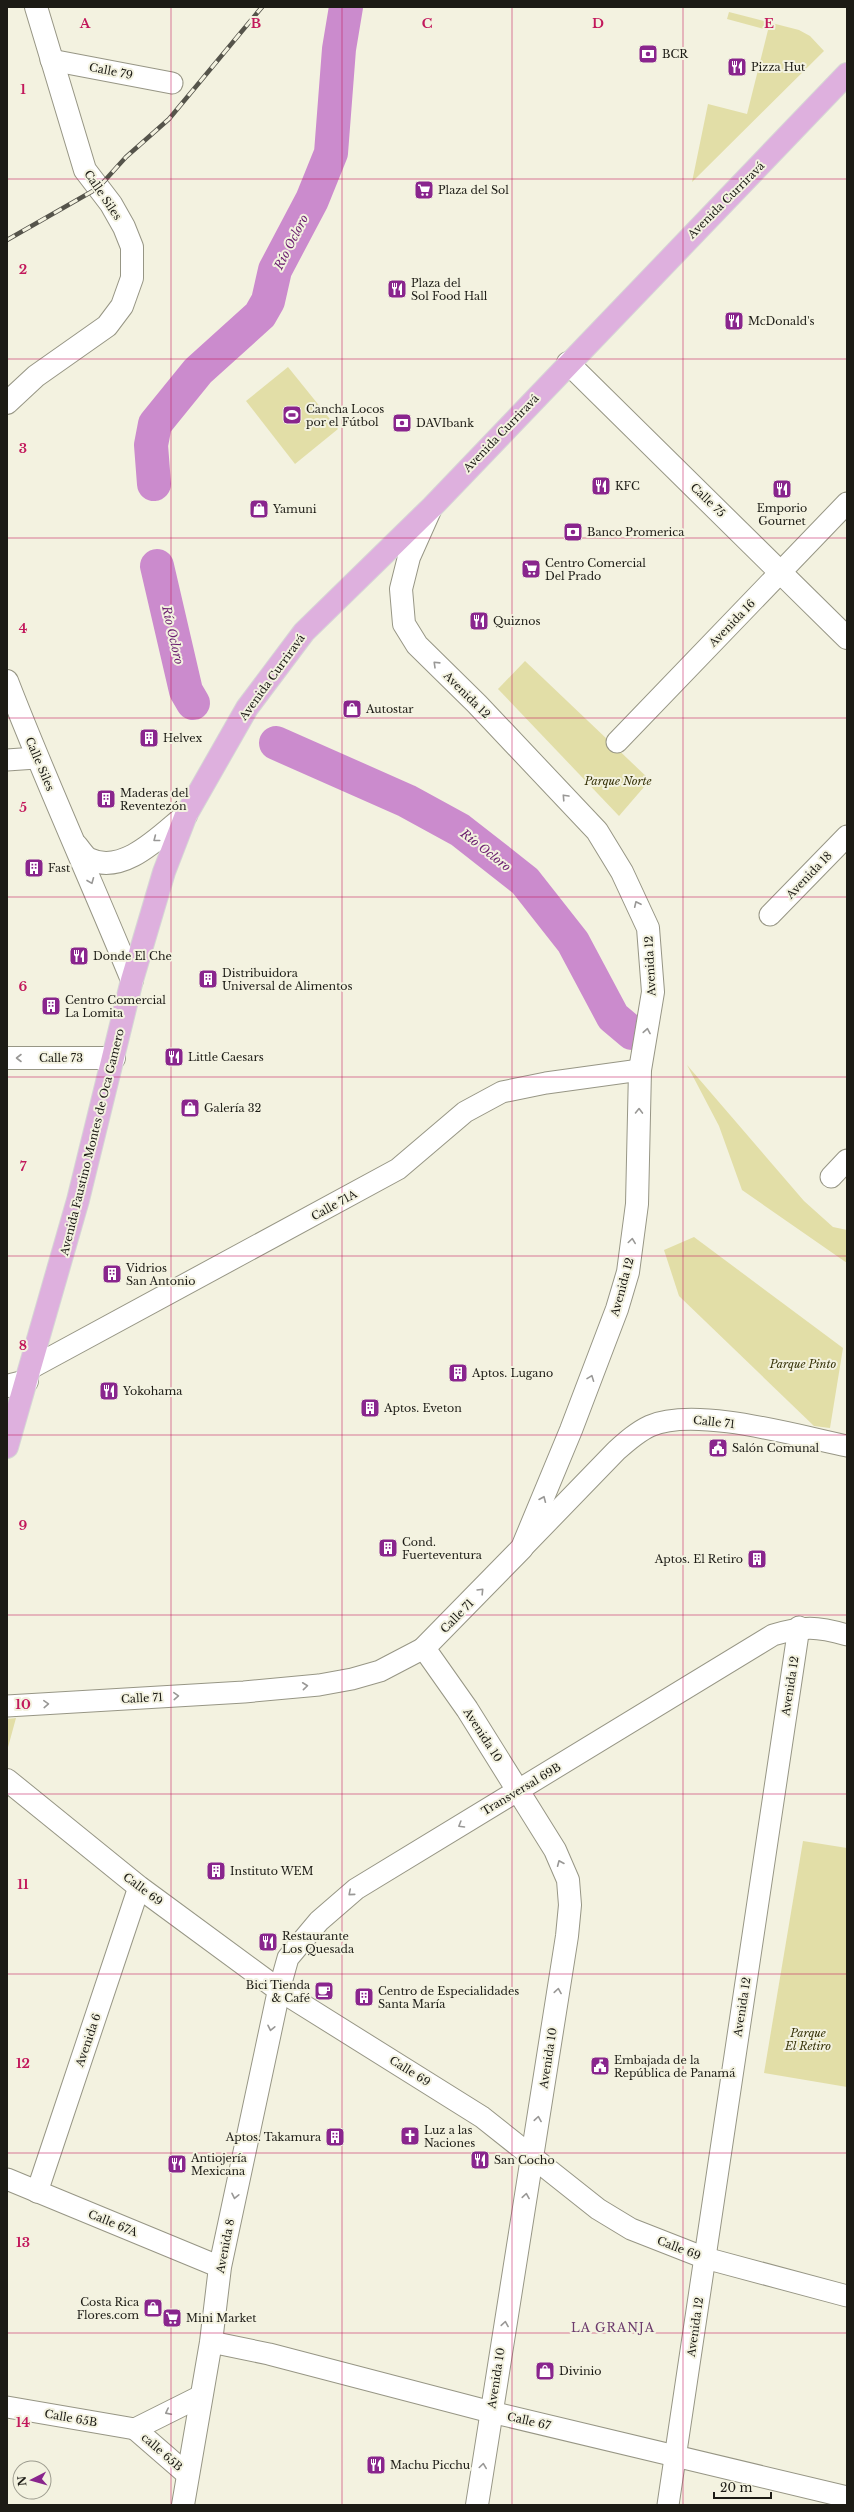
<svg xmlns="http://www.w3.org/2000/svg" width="854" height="2512" viewBox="0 0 854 2512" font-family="'Libre Baskerville',serif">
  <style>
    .green { fill: #e2dea7 }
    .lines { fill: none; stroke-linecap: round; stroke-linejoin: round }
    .river { stroke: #cb8bcd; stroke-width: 34 }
    .minor-casing { stroke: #979685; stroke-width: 23 }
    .tertiary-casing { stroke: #979685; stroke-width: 24 }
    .secondary-casing { stroke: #979685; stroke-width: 24 }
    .trunk-casing { stroke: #d6d6d5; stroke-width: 24 }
    .minor { stroke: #fff; stroke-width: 21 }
    .tertiary { stroke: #fff; stroke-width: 22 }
    .secondary { stroke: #fff; stroke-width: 22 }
    .trunk { stroke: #deb0de; stroke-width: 22 }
    .rail-casing { stroke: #55544b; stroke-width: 4.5 }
    .rail { stroke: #f3f2e0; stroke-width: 3; stroke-dasharray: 9; stroke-linecap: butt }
    .oneway { stroke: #999896 }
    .grid { fill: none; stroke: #c2185b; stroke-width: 1; stroke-opacity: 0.55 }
    .labels { text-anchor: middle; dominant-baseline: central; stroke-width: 4; stroke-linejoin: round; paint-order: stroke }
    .poi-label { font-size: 11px; fill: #1c1b15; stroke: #f3f2e0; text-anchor: start }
    .street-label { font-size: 11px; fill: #1c1b15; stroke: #f3f2e0 }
    .park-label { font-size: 11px; font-style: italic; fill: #373309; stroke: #f3f2e0 }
    .water-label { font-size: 12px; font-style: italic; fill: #6c2070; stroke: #f3f2e0 }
    .neighbourhood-label { font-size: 12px; letter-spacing: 1px; fill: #6c3b6d; stroke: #f3f2e0 }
    .grid-label { font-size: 13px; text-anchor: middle; font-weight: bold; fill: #c2185b; stroke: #f3f2e0; stroke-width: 4; stroke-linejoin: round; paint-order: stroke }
  </style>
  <rect width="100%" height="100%" fill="#f3f2e0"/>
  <g class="green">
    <polygon points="729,12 799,30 810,36 824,51 692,182 708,104 747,114 768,30 727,19"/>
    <polygon points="288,367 338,429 295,464 246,401"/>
    <polygon points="525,661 650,780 619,816 498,689"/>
    <polygon points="687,1065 804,1201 833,1227 847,1230 847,1263 742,1190 719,1126"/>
    <polygon points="694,1237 843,1348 830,1428 814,1426 679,1296 664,1250"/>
    <polygon points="16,1718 7,1751 7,1719"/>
    <polygon points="803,1841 847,1848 847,2087 764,2073"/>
  </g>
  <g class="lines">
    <g class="river">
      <polyline points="154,484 151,445 155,424 198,371 260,315 268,301 275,270 312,200 331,153 339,49 346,7"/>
      <polyline points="157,566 186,691 193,703"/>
      <polyline points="276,743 407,801 460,830 525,881 573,942 613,1017 632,1033"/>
    </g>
    <defs>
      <g id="minor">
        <polyline points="51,60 172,83"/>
        <polyline points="617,742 847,503"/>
        <polyline points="7,760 36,758"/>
        <polyline points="770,915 847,836"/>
        <polyline points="831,1177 847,1160"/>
        <polyline points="31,1368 398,1169 465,1112 502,1092 546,1083 640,1070"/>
        <path d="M523,1547l93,-96c10,-9 21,-19 34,-25 45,-20 148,10 197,20"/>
        <path d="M847,1635c-31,-9 -43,-9 -74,0l-417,254 -37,32 -31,37 -9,32 203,127 116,92 33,20 74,29 142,38"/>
        <polyline points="7,1706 244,1692 319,1685 352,1679 380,1671 424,1648"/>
        <polyline points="7,2179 220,2267"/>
        <polyline points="37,2192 139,1887"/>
        <polyline points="211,2342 269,2354 491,2412 847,2497"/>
        <polyline points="7,2407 135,2429"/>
        <polyline points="135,2429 201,2396"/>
        <polyline points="135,2429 188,2475"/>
        <polyline points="668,2505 799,1627"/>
      </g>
      <g id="tertiary">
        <polyline points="568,363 847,638"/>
        <polyline points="7,403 36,376 107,326 122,306 132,278 132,247 124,227 111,204 85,170 36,7"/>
        <polyline points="430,510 409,557 401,589 404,624 417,645 477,704 597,831 622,872 648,928 653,992 640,1070 637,1204 628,1272 617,1309 571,1430 522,1548 424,1648 467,1709 555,1850 568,1880 570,1905 567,1936 477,2505"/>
        <path d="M7,681c39,101 84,199 125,299"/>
        <path d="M77,846c3,4 8,11 12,13 35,17 73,-25 97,-44"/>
        <polyline points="7,1780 139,1887 279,1990 220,2267 211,2342 183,2505"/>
      </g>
      <g id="secondary">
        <polyline points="7,1058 114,1058"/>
        <polyline points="7,1386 27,1381"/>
      </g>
      <polyline id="trunk" points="7,1447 78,1200 132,980 164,872 186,815 247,708 304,632 432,507 847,74"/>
    </defs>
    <use href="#minor" class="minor-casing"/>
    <use href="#tertiary" class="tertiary-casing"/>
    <use href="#secondary" class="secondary-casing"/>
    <use href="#trunk" class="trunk-casing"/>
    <use href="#minor" class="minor"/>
    <use href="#tertiary" class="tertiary"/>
    <use href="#secondary" class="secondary"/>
    <use href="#trunk" class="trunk"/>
    <defs>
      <polyline id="rail" points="7,240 98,188 126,157 169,119 262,7"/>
    </defs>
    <use href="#rail" class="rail-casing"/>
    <use href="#rail" class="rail"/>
  </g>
  <defs><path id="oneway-chevron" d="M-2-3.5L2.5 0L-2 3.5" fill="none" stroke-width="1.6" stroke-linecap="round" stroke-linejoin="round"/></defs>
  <g class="oneway">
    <use href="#oneway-chevron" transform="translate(436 664) rotate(-136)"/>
    <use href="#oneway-chevron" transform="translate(565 797) rotate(-133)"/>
    <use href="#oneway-chevron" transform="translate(156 839) rotate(142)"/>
    <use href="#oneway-chevron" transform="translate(91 881) rotate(68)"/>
    <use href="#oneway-chevron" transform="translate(637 904) rotate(-115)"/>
    <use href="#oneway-chevron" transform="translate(647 1031) rotate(-80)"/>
    <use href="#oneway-chevron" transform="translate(19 1058) rotate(180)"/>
    <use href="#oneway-chevron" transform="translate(639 1111) rotate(-89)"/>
    <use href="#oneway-chevron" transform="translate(632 1241) rotate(-82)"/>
    <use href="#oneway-chevron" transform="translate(591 1378) rotate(-69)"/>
    <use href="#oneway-chevron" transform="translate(543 1499) rotate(-67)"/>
    <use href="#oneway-chevron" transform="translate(481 1591) rotate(-46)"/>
    <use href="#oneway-chevron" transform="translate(305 1686) rotate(-6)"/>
    <use href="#oneway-chevron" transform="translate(176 1696) rotate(-3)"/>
    <use href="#oneway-chevron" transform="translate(46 1704) rotate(-3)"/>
    <use href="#oneway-chevron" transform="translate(461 1825) rotate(149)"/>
    <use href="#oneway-chevron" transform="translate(560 1863) rotate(-113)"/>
    <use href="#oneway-chevron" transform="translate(351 1893) rotate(139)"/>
    <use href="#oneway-chevron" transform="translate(558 1991) rotate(-81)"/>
    <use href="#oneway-chevron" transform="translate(271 2028) rotate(102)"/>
    <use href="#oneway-chevron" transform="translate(538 2119) rotate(-81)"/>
    <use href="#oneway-chevron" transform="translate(235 2196) rotate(102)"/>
    <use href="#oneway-chevron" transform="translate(526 2196) rotate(-81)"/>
    <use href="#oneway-chevron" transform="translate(505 2324) rotate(-81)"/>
    <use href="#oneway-chevron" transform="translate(168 2412) rotate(153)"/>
    <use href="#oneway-chevron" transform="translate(483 2466) rotate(-82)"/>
  </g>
  <path class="grid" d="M171,7v2498M342,7v2498M512,7v2498M683,7v2498M7,179h840M7,359h840M7,538h840M7,718h840M7,897h840M7,1077h840M7,1256h840M7,1435h840M7,1615h840M7,1794h840M7,1974h840M7,2153h840M7,2333h840"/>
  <defs>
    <symbol id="bank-square" viewBox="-11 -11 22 22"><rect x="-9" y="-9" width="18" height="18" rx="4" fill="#89258d" stroke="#f3f2e0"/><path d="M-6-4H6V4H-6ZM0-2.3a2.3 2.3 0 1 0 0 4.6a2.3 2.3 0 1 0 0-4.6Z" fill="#fff"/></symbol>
    <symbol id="restaurant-square" viewBox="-11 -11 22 22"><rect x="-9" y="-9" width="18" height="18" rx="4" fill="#89258d" stroke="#f3f2e0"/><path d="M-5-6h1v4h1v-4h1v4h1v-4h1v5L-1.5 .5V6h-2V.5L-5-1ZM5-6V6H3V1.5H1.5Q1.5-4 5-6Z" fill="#fff"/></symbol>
    <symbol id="supermarket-square" viewBox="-11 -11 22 22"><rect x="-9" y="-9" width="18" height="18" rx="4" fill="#89258d" stroke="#f3f2e0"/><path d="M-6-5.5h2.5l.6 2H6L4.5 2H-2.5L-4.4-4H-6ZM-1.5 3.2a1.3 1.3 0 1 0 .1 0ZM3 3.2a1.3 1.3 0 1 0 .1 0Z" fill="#fff"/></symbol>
    <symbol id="stadium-square" viewBox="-11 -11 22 22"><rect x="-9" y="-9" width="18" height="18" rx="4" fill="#89258d" stroke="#f3f2e0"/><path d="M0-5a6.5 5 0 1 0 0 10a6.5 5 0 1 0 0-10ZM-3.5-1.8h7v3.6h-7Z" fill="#fff"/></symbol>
    <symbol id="shop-square" viewBox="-11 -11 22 22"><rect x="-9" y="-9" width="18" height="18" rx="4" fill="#89258d" stroke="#f3f2e0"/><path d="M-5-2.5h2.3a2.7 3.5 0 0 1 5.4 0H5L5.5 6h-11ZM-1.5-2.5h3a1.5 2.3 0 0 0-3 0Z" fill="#fff"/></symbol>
    <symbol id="building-square" viewBox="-11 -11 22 22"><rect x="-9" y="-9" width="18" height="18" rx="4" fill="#89258d" stroke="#f3f2e0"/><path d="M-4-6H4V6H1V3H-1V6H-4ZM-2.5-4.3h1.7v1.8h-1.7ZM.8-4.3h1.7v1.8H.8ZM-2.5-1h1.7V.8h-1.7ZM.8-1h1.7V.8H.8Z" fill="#fff"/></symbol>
    <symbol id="civic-square" viewBox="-11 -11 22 22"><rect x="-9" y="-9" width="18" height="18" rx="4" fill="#89258d" stroke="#f3f2e0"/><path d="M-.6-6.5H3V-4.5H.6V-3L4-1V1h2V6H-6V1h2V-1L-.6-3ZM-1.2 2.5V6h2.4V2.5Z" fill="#fff"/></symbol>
    <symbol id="cafe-square" viewBox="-11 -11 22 22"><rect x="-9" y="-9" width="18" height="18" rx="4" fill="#89258d" stroke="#f3f2e0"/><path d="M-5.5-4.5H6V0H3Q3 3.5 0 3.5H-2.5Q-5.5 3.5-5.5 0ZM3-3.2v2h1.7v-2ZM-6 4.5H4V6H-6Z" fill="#fff"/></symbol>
    <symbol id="church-square" viewBox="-11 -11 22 22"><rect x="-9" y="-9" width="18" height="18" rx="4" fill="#89258d" stroke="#f3f2e0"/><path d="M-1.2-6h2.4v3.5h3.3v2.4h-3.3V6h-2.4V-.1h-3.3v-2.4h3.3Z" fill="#fff"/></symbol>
  </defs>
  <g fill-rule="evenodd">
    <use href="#bank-square" x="637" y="43" width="22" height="22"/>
    <use href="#restaurant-square" x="726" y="56" width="22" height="22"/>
    <use href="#supermarket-square" x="413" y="179" width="22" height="22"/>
    <use href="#restaurant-square" x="386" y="278" width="22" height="22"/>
    <use href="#restaurant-square" x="723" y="310" width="22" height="22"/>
    <use href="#stadium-square" x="281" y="404" width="22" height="22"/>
    <use href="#bank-square" x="391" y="412" width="22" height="22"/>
    <use href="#restaurant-square" x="590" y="475" width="22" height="22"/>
    <use href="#restaurant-square" x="771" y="478" width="22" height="22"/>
    <use href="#shop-square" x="248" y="498" width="22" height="22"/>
    <use href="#bank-square" x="562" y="521" width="22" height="22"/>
    <use href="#supermarket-square" x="520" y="558" width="22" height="22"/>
    <use href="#restaurant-square" x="468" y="610" width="22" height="22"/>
    <use href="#shop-square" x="341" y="698" width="22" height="22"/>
    <use href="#building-square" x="138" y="727" width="22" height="22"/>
    <use href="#building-square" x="95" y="788" width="22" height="22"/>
    <use href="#building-square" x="23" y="857" width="22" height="22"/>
    <use href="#restaurant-square" x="68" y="945" width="22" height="22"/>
    <use href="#building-square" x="197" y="968" width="22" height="22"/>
    <use href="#building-square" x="40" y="995" width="22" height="22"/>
    <use href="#restaurant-square" x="163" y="1046" width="22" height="22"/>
    <use href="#shop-square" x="179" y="1097" width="22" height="22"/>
    <use href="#building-square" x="101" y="1263" width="22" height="22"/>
    <use href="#building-square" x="447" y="1362" width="22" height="22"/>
    <use href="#restaurant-square" x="98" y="1380" width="22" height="22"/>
    <use href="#building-square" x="359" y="1397" width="22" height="22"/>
    <use href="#civic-square" x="707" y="1437" width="22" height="22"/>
    <use href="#building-square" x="377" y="1537" width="22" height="22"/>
    <use href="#building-square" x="746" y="1548" width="22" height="22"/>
    <use href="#building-square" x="205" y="1860" width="22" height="22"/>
    <use href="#restaurant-square" x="257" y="1931" width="22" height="22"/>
    <use href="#cafe-square" x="313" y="1980" width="22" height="22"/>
    <use href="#building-square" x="353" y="1986" width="22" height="22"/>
    <use href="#civic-square" x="589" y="2055" width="22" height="22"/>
    <use href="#church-square" x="399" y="2125" width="22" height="22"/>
    <use href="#building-square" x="324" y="2126" width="22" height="22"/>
    <use href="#restaurant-square" x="469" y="2149" width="22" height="22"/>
    <use href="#restaurant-square" x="166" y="2153" width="22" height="22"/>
    <use href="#shop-square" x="142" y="2297" width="22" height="22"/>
    <use href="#supermarket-square" x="161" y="2307" width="22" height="22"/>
    <use href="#shop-square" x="534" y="2360" width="22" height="22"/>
    <use href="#restaurant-square" x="365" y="2454" width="22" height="22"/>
  </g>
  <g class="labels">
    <g class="poi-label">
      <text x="662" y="54">BCR</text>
      <text x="751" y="67">Pizza Hut</text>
      <text x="438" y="190">Plaza del Sol</text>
      <text x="411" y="283">Plaza del<tspan x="411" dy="13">Sol Food Hall</tspan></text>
      <text x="748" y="321">McDonald's</text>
      <text x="306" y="409">Cancha Locos<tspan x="306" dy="13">por el Fútbol</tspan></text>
      <text x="416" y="423">DAVIbank</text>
      <text x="615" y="486">KFC</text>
      <text x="782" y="508" text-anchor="middle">Emporio<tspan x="782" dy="13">Gournet</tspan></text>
      <text x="273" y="509">Yamuni</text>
      <text x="587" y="532">Banco Promerica</text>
      <text x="545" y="563">Centro Comercial<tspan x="545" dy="13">Del Prado</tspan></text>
      <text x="493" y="621">Quiznos</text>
      <text x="366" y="709">Autostar</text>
      <text x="163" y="738">Helvex</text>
      <text x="120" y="793">Maderas del<tspan x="120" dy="13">Reventezón</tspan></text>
      <text x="48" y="868">Fast</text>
      <text x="93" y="956">Donde El Che</text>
      <text x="222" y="973">Distribuidora<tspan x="222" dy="13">Universal de Alimentos</tspan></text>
      <text x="65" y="1000">Centro Comercial<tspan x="65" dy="13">La Lomita</tspan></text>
      <text x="188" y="1057">Little Caesars</text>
      <text x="204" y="1108">Galería 32</text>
      <text x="126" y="1268">Vidrios<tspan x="126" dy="13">San Antonio</tspan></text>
      <text x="472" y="1373">Aptos. Lugano</text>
      <text x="123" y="1391">Yokohama</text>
      <text x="384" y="1408">Aptos. Eveton</text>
      <text x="732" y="1448">Salón Comunal</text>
      <text x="402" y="1542">Cond.<tspan x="402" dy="13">Fuerteventura</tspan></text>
      <text x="743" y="1559" text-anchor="end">Aptos. El Retiro</text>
      <text x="230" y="1871">Instituto WEM</text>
      <text x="282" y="1936">Restaurante<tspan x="282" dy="13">Los Quesada</tspan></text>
      <text x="310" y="1985" text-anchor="end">Bici Tienda<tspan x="310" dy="13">&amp; Café</tspan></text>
      <text x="378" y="1991">Centro de Especialidades<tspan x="378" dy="13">Santa María</tspan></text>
      <text x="614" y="2060">Embajada de la<tspan x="614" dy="13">República de Panamá</tspan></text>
      <text x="424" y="2130">Luz a las<tspan x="424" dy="13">Naciones</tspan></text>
      <text x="321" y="2137" text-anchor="end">Aptos. Takamura</text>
      <text x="191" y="2158">Antiojería<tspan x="191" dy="13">Mexicana</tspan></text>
      <text x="494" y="2160">San Cocho</text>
      <text x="139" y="2302" text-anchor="end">Costa Rica<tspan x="139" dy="13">Flores.com</tspan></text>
      <text x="186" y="2318">Mini Market</text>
      <text x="559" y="2371">Divinio</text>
      <text x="390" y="2465">Machu Picchu</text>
    </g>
    <g class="street-label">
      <text transform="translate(111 71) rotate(11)">Calle 79</text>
      <text transform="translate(103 195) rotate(56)">Calle Siles</text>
      <text transform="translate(726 200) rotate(-45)">Avenida Curriravá</text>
      <text transform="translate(501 433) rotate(-46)">Avenida Curriravá</text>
      <text transform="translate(708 500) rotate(44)">Calle 75</text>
      <text transform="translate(732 623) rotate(-46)">Avenida 16</text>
      <text transform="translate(272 677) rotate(-54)">Avenida Curriravá</text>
      <text transform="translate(467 695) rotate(45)">Avenida 12</text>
      <text transform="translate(40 764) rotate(67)">Calle Siles</text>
      <text transform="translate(809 875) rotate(-46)">Avenida 18</text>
      <text transform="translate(650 966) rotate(-93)">Avenida 12</text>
      <text x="61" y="1058">Calle 73</text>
      <text transform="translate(92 1142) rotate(-76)">Avenida Faustino Montes de Oca Gamero</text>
      <text transform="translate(334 1205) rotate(-29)">Calle 71A</text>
      <text transform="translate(622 1287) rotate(-75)">Avenida 12</text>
      <text transform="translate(714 1422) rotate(6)">Calle 71</text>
      <text transform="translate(457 1616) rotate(-46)">Calle 71</text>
      <text transform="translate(790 1686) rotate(-81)">Avenida 12</text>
      <text transform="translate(142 1698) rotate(-3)">Calle 71</text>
      <text transform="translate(483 1735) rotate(57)">Avenida 10</text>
      <text transform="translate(521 1789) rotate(-31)">Transversal 69B</text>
      <text transform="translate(143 1889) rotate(37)">Calle 69</text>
      <text transform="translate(742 2007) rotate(-81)">Avenida 12</text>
      <text transform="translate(88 2040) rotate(-71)">Avenida 6</text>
      <text transform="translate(548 2058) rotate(-81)">Avenida 10</text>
      <text transform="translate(410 2071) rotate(32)">Calle 69</text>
      <text transform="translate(113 2223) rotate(22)">Calle 67A</text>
      <text transform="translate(225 2246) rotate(-79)">Avenida 8</text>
      <text transform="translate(679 2248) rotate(21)">Calle 69</text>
      <text transform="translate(695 2327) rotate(-82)">Avenida 12</text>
      <text transform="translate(496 2378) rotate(-81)">Avenida 10</text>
      <text transform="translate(71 2418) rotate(10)">Calle 65B</text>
      <text transform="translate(529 2421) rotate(13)">Calle 67</text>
      <text transform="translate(162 2452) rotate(41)">calle 65B</text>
    </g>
    <g class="park-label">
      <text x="618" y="781">Parque Norte</text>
      <text x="803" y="1364">Parque Pinto</text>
      <text x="808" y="2033">Parque<tspan x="808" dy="13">El Retiro</tspan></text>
    </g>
    <g class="water-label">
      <text transform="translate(291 242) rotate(-63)">Río Ocloro</text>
      <text transform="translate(173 635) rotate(77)">Río Ocloro</text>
      <text transform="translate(486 850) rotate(38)">Río Ocloro</text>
    </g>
    <g class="neighbourhood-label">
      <text x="613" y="2327">LA GRANJA</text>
    </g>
  </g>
  <g class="grid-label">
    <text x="85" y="28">A</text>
    <text x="256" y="28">B</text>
    <text x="427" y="28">C</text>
    <text x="598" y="28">D</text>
    <text x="769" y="28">E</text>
    <text x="23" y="94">1</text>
    <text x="23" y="274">2</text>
    <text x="23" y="453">3</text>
    <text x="23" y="633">4</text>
    <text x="23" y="812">5</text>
    <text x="23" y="991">6</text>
    <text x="23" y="1171">7</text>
    <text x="23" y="1350">8</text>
    <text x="23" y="1530">9</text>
    <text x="23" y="1709">10</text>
    <text x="23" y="1889">11</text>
    <text x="23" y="2068">12</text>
    <text x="23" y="2247">13</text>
    <text x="23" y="2427">14</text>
  </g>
  <rect width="854" height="2512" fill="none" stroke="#1c1b15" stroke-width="16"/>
  <g transform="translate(32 2480) rotate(264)"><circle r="19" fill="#f3f2e0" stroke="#9d9c8f"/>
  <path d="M0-3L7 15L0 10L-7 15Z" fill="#89258d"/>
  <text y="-6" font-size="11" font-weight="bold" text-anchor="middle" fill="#1c1b15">N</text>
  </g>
  <path d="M714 2492v6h57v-6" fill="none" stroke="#1c1b15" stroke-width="2"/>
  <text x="720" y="2492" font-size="12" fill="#1c1b15" stroke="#f3f2e0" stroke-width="3" paint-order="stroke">20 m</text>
</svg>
